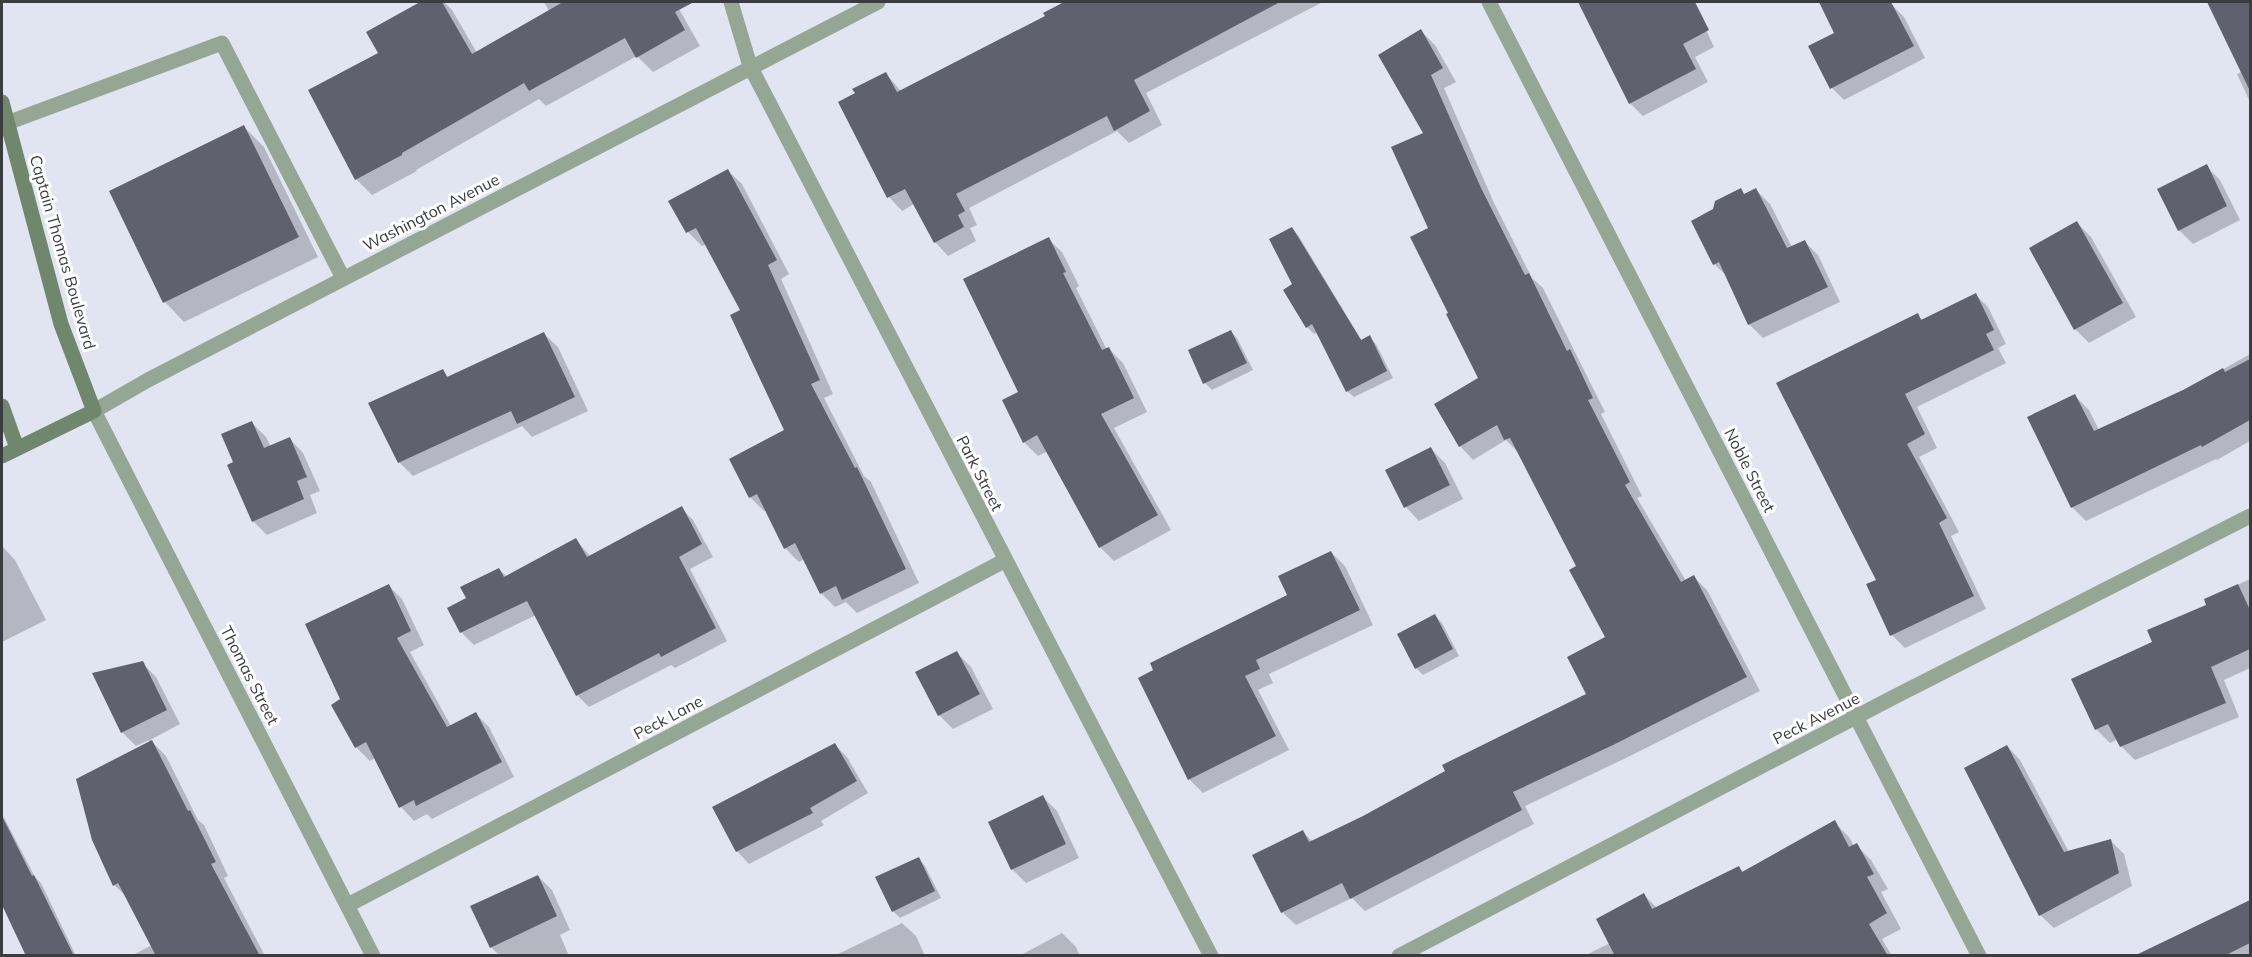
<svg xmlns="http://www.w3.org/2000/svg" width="2252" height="957" viewBox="0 0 2252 957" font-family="Mulish,sans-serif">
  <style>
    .shadow { fill: #0003 }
    .building { fill: #5f626e }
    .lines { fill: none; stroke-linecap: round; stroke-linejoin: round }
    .lane { stroke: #96a695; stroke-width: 15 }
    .street { stroke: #96a695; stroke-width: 15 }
    .secondary { stroke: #70876e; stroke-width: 15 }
    .labels { text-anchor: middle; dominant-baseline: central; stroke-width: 6; stroke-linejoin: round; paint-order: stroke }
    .street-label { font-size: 16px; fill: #3b3c42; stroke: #fff }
  </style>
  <rect width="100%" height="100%" fill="#e1e5f2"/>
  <g class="shadow">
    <polygon points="423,2 444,2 452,10 477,53 549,11 544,2 675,2 700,46 653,72 637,56 546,106 539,99 416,170 417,171 372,195 356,179 380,54 368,33"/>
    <polygon points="1067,2 1323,2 1146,93 1162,125 1129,143 1117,131 969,208 977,225 970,228 976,241 948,256 935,242 914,204 902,211 889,197 886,74 901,91 1047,16 1045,13"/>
    <polygon points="1580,2 1693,2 1714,47 1695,57 1708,82 1643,116 1630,103"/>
    <polygon points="1821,2 1878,2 1882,10 1892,5 1904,17 1925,58 1844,100 1832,88 1810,47 1836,33"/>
    <polygon points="2209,2 2250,2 2250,102 2237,74 2243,71"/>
    <polygon points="1421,31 1435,45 1456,82 1444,88 1494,203 1532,278 1543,288 1605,412 1601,414 1642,496 1637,498 1686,581 1694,577 1707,590 1760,691 1626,758 1525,806 1534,824 1365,911 1352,898 1296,925 1282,912 1303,832 1313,842 1364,817 1588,694 1607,638 1578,567 1519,453 1506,440 1473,460 1460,446 1480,379 1451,313 1430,229"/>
    <polygon points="244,127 264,147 318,257 184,322 165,302 111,192"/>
    <polygon points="2206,166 2220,180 2240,220 2193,244 2179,230"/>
    <polygon points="728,171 742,184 789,274 781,279 833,394 824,398 864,476 871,482 919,583 857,613 846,602 835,607 821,593 804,559 799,562 785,548 766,510 764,511 750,497 785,431 742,311 706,244 702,246 688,232 671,202"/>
    <polygon points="1740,190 1745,195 1756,190 1770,204 1792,247 1804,241 1818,255 1840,302 1763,338 1749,324 1728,277 1714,264 1715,210"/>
    <polygon points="2077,223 2091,237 2136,317 2089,343 2075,329"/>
    <polygon points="1291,228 1298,235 1362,341 1369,337 1376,344 1393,378 1354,397 1347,391 1318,332 1314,334 1307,327 1294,285"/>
    <polygon points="1048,239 1062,252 1079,286 1076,288 1107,350 1109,349 1123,363 1147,412 1114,428 1171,530 1114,561 1100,547 1048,451 1038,456 1024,442 1020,393"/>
    <polygon points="1975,294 1988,307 2006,344 1998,348 2006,363 1917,407 1937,448 1919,457 1959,532 1951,536 1986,609 1905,648 1892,635 1878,580 1778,384 1917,315 1923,320"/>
    <polygon points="1231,332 1237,338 1253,370 1212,390 1205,383"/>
    <polygon points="544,334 558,347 588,411 532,437 522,426 413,476 399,462 443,371 449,378"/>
    <polygon points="2250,354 2250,441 2217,460 2216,459 2086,521 2072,507 2075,396 2089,410 2099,430 2183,392"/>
    <polygon points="252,423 266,437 271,447 290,439 303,453 320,491 310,495 317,513 267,535 253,521 235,463"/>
    <polygon points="1431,449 1445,463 1463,499 1419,521 1406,507"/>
    <polygon points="681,508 693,520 713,557 690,569 727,641 675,668 671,665 589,707 577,695 536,615 474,645 462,633 449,608 468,598 499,569 507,577 576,540 591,557"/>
    <polygon points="2,546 15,560 46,620 2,642"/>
    <polygon points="1331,552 1345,566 1373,625 1269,674 1273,683 1258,690 1289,750 1203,793 1189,779 1140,679 1289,596"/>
    <polygon points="2250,579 2250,668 2224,680 2239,717 2135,760 2121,746 2118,739 2110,743 2096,729 2154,643 2208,606 2206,600"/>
    <polygon points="389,586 402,599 424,645 410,652 451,726 476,714 489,727 514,777 432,819 427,814 414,821 401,807 375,758 370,761 356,747 342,700"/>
    <polygon points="1435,616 1442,623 1459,656 1423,675 1416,668"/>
    <polygon points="957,653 971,667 993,709 953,729 939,715"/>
    <polygon points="142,663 156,677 180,724 150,740 166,756 198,820 204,825 228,876 224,878 265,956 131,956 152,945 126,896 114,885 150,743 149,740 136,746 122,732 94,674"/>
    <polygon points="835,745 847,757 868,793 821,821 824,825 749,864 737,851"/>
    <polygon points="2007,746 2020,760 2069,852 2111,841 2124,854 2132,886 2054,928 2040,915"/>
    <polygon points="1043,797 1057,811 1079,858 1026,883 1012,869"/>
    <polygon points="2,814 35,877 41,883 76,956 28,956 2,902"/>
    <polygon points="1834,822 1849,837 1854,846 1856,845 1871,860 1888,889 1881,892 1901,929 1882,939 1892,956 1584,956 1610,943 1644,895 1657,908 1739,867 1744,873"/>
    <polygon points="919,859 925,866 941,898 900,918 893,911"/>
    <polygon points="538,876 552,890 570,930 560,935 569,956 500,956 491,947"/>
    <polygon points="2250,901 2250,956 2170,956 2173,938"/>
    <polygon points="902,923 916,936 925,956 834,956"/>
    <polygon points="1062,933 1076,947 1080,956 1019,956"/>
  </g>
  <g class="building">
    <polygon points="420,2 442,2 472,54 563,2 694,2 675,12 685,30 636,58 625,38 529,91 524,83 402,153 402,155 355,180 308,90 378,53 366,32"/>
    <polygon points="1064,2 1280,2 1134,80 1150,111 1114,131 1107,116 956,194 965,211 958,215 964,227 934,243 905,189 887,198 838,102 855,93 852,89 886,72 897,92 1045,16 1043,13"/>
    <polygon points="1578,2 1695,2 1709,30 1683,44 1696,69 1629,104"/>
    <polygon points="1819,2 1891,2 1914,46 1830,89 1808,46 1834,33"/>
    <polygon points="2207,2 2250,2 2250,91"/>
    <polygon points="1421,29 1443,68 1431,75 1481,188 1525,275 1529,273 1567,351 1570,349 1593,398 1588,400 1630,482 1625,485 1681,582 1694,575 1747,677 1613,745 1513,792 1522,810 1350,899 1342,883 1281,913 1252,855 1303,830 1309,842 1363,816 1445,771 1442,765 1586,694 1567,657 1605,637 1569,570 1576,566 1510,438 1504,440 1497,425 1459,447 1434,404 1478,378 1446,314 1448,313 1410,237 1428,228 1391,147 1423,133 1378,55"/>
    <polygon points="244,125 299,237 163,303 109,191"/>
    <polygon points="2207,164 2227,206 2178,231 2157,189"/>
    <polygon points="728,169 777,260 768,265 820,380 811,384 855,468 857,467 906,569 842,600 836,586 820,594 795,543 784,549 757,494 749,498 729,459 784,430 730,315 740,310 696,228 686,233 668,201"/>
    <polygon points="1741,188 1744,194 1756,188 1787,248 1805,240 1828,287 1748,325 1719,262 1713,265 1691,221 1713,209 1715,201"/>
    <polygon points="2077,221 2123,303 2074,330 2029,248"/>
    <polygon points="1292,227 1361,340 1370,335 1387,371 1346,392 1312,324 1306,328 1283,290 1292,284 1269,239"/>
    <polygon points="1049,237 1066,272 1063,273 1102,350 1109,347 1134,398 1101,414 1158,515 1099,548 1037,435 1023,443 1002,400 1018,392 963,279"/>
    <polygon points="1976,293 1994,330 1986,334 1994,350 1905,394 1925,434 1907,444 1947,518 1939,523 1974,596 1890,636 1866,584 1876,580 1776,383 1918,313 1921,320"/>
    <polygon points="1231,330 1247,363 1203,384 1188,350"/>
    <polygon points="544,332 575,397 517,424 511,411 398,463 368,403 443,369 447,377"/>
    <polygon points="2250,359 2250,420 2202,447 2201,445 2071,508 2027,417 2075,394 2094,431 2183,390 2223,368 2225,372"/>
    <polygon points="252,421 264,448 290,437 307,477 297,481 304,499 252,522 227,465 233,462 221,434"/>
    <polygon points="1431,447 1450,485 1404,508 1385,470"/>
    <polygon points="682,506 702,544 679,557 716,628 661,657 659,653 576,696 527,601 460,633 447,608 466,598 460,587 499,568 504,577 576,538 587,557"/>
    <polygon points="1331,551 1360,610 1256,660 1260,669 1245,676 1276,736 1188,780 1138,678 1153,670 1150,663 1287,595 1278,576"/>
    <polygon points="389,584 411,631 397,638 447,727 476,712 502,762 416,806 414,800 399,808 366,742 355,748 331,705 340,699 305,624"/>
    <polygon points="2238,584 2250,610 2250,649 2211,667 2226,703 2120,747 2108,724 2095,730 2071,679 2152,642 2147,630 2206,605 2204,599"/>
    <polygon points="1435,614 1453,649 1415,669 1397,634"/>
    <polygon points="957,651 980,694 938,716 915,672"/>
    <polygon points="143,661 167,710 121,733 92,673"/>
    <polygon points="152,740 188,811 190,810 216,862 211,864 260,956 156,956 118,883 113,886 92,840 76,779"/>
    <polygon points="835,743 857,781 810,808 813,813 736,852 712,807"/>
    <polygon points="2007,745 2064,852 2111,839 2119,873 2039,916 1964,768"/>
    <polygon points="1043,795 1066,844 1011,870 988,822"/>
    <polygon points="2,816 32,876 34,875 74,956 26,956 2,905"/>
    <polygon points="1835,820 1849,847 1857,843 1874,874 1867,877 1887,913 1869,924 1888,956 1615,956 1596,919 1644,893 1652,909 1739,866 1742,872"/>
    <polygon points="919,857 935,891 892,912 875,877"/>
    <polygon points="538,875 557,916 490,948 470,906"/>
    <polygon points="2250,900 2250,943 2224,956 2134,956"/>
  </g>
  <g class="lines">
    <polyline class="lane" points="7,123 222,43 343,278"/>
    <g class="street">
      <polyline points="731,2 750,66 1211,956"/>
      <polyline points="1489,2 1979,956"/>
      <polyline points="348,905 1004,561"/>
      <polyline points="373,956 94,411 148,380 878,2"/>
      <polyline points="1399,956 1894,697 2250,516"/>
    </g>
    <g class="secondary">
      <polyline points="2,102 61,324 94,411 2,456"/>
      <polyline points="2,406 17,448"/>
    </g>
  </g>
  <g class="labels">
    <g class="street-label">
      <text transform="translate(431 212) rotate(-27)">Washington Avenue</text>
      <text transform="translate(63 252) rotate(74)">Captain Thomas Boulevard</text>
      <text transform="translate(1750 470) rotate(63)">Noble Street</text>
      <text transform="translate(980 473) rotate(63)">Park Street</text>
      <text transform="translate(250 675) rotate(63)">Thomas Street</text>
      <text transform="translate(668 717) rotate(-28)">Peck Lane</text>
      <text transform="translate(1816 718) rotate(-27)">Peck Avenue</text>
    </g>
  </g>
  <rect width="2252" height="957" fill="none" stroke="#3b3c42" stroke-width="6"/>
</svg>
